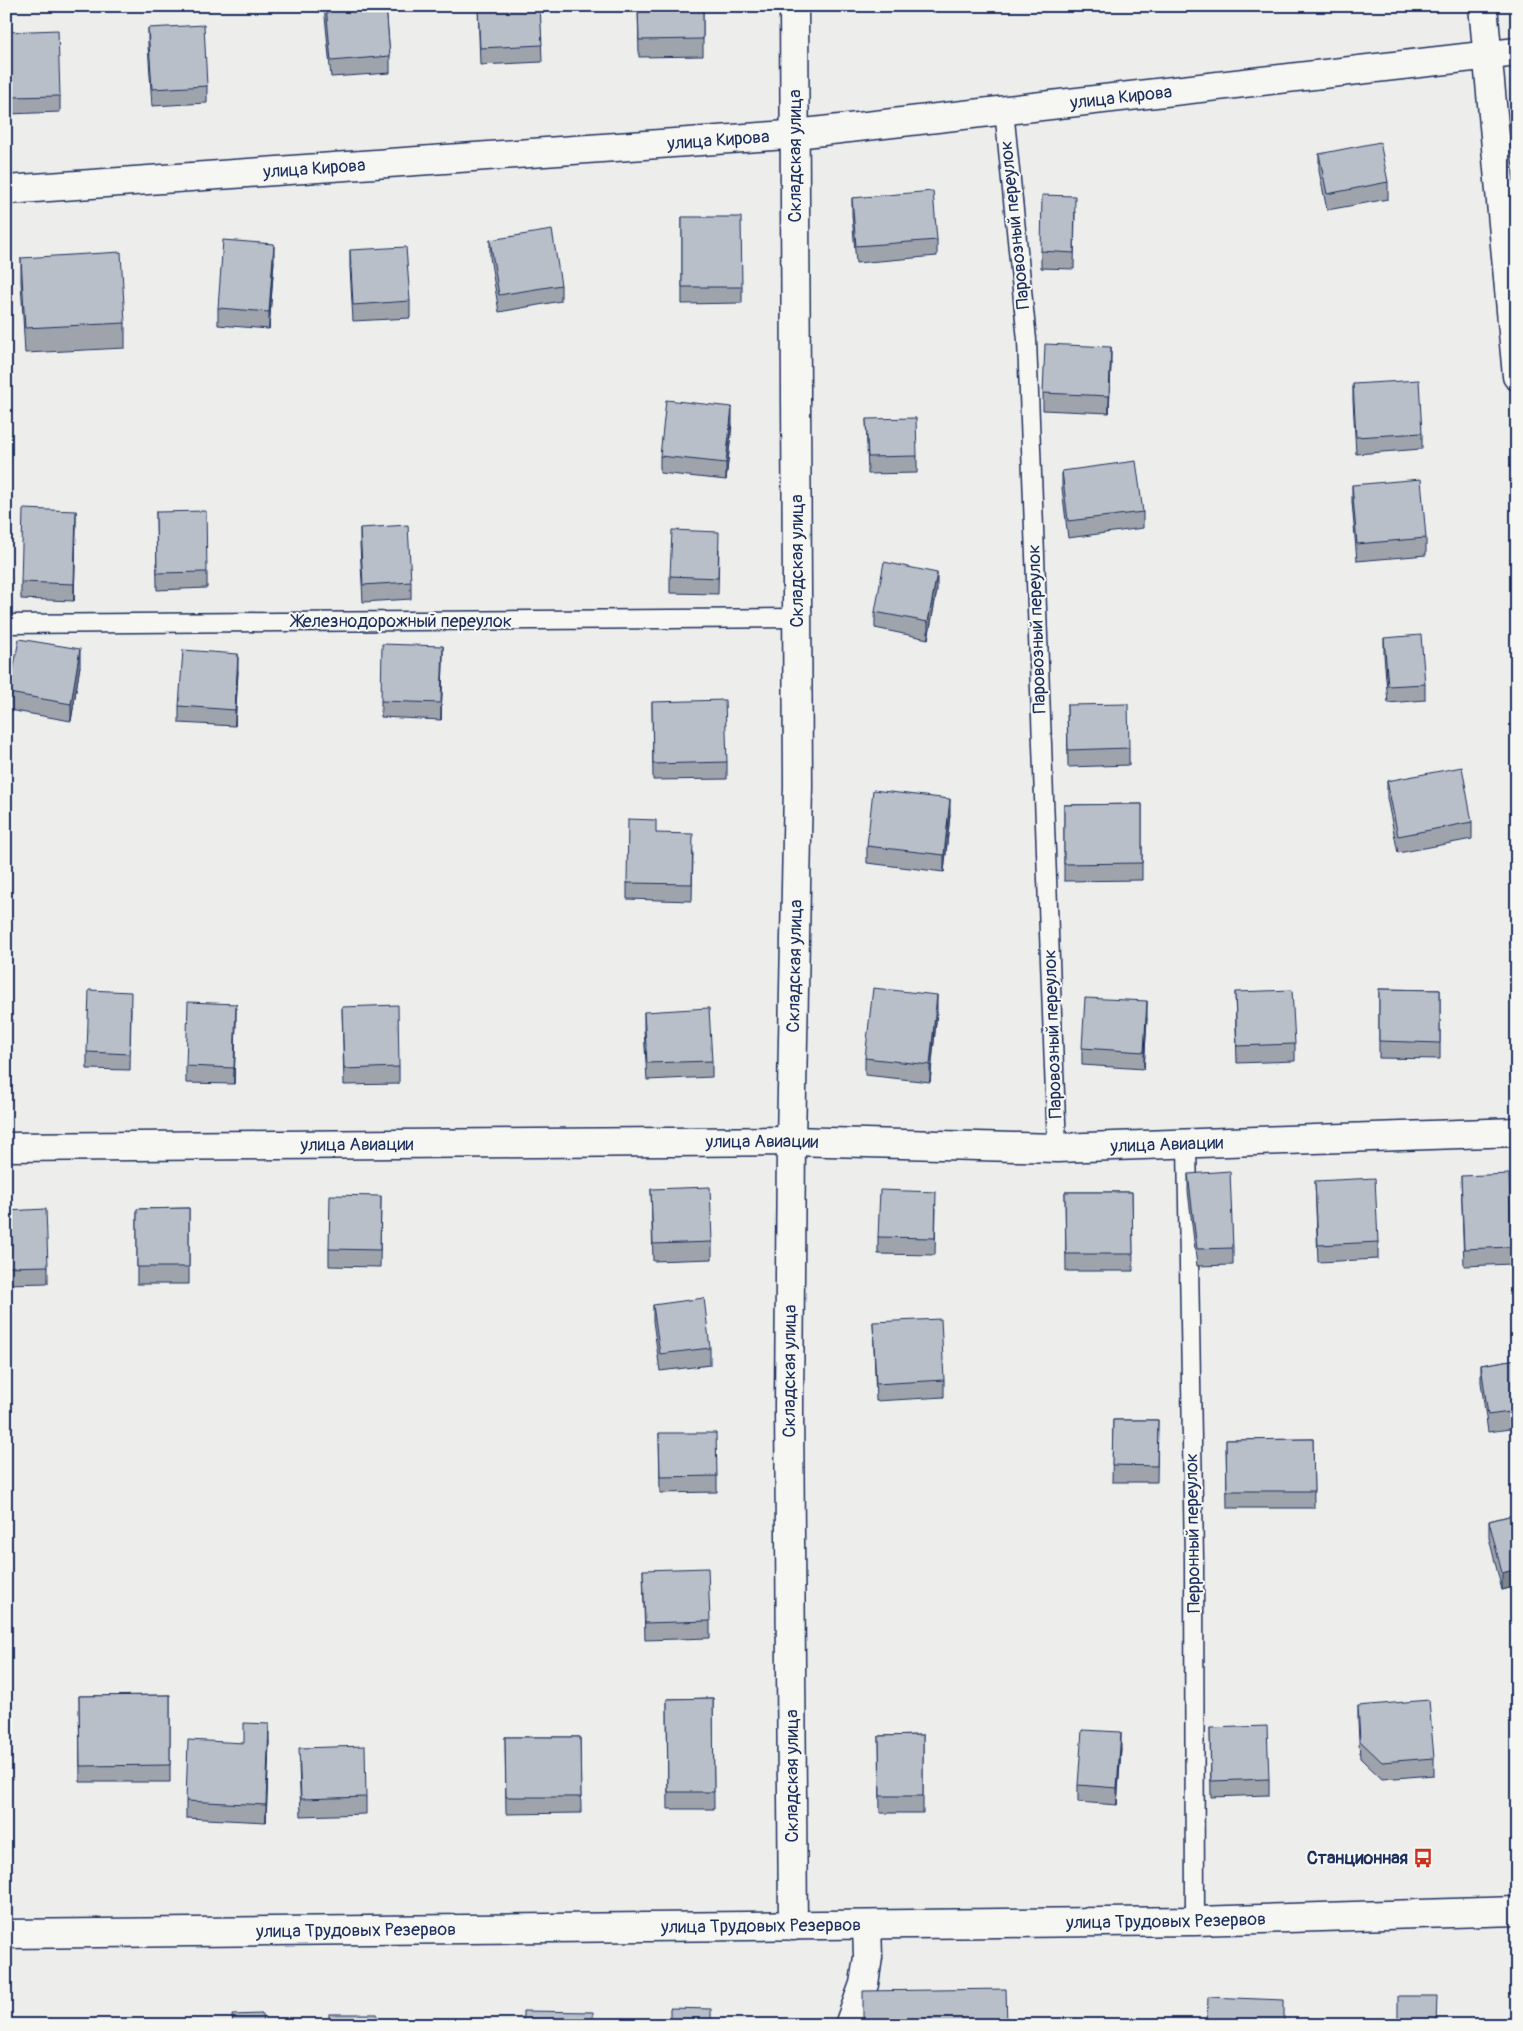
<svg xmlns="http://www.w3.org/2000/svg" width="1523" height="2031" viewBox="0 0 1523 2031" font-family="Pangolin,sans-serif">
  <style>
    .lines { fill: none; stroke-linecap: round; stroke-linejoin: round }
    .service-casing { stroke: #1b2f5e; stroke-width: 21 }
    .minor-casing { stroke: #1b2f5e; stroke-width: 31 }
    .tertiary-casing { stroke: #1b2f5e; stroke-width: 31 }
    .secondary-casing { stroke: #1b2f5e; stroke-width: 31 }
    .service { stroke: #f6f6f2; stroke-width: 18 }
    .minor { stroke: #f6f6f2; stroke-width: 28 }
    .tertiary { stroke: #f6f6f2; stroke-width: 28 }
    .secondary { stroke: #f6f6f2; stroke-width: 28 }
    .wall { fill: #9fa4ac; stroke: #1b2f5e }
    .shaded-wall { fill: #82868c; stroke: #1b2f5e }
    .building { fill: #b9bfc8; stroke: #1b2f5e }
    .labels { text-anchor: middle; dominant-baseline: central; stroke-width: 4; stroke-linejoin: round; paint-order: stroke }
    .street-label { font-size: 18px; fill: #1b2f5e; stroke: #f6f6f2 }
    .poi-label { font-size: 18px; font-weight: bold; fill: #1b2f5e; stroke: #f6f6f2; text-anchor: end }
  </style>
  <rect width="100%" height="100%" fill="#edeeec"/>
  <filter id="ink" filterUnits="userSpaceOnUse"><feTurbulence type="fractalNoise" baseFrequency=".02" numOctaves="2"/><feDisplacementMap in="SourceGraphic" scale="10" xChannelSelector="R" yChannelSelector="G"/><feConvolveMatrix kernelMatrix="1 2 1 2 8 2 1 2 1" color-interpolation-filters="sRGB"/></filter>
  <g filter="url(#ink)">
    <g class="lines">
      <defs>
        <g id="service">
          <polyline points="1004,110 1027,340 1057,1148"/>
          <polyline points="6,624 798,618"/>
          <polyline points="1187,1144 1194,1559 1195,1921"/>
        </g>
        <g id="minor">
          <polyline points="1483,6 1517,376"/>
          <path id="s1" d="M6,190l781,-55 730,-83"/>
          <path id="s2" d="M6,1147l785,-6 266,7 460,-16"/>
          <polyline points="849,2025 864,1984 868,1957 867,1925"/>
        </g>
        <g id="tertiary">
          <path id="s3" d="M793,1926l-4,-519 2,-266 7,-355 -4,-780"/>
        </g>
        <g id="secondary">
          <path id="s4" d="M6,1934l1189,-13 322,-10"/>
        </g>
      </defs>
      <use href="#service" class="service-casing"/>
      <use href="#minor" class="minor-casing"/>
      <use href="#tertiary" class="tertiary-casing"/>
      <use href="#secondary" class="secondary-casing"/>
      <use href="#service" class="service"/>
      <use href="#minor" class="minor"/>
      <use href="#tertiary" class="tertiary"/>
      <use href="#secondary" class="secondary"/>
    </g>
    <g class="wall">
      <polygon points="324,6 386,6 390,56 390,73 331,77"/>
      <polygon points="478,6 540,6 542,62 480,65"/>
      <polygon points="638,6 703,6 703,56 639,57"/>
      <polygon points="873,6 905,6 873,8"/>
      <polygon points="148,28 207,86 207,103 152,106 148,45"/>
      <polygon points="6,32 60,96 60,112 9,114"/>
      <polygon points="1319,154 1388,182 1388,199 1327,210 1319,171"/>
      <polygon points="852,198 937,240 937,256 856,263 852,215"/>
      <polygon points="1075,212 1074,269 1041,268 1041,251"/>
      <polygon points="682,217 742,287 742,303 682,304"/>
      <polygon points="490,240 561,285 561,301 499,312 490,257"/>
      <polygon points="350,250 410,301 410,318 353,321 350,267"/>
      <polygon points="21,258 125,323 125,348 25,353 21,282"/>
      <polygon points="274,261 269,329 218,325 218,308"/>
      <polygon points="1111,363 1109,413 1043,410 1043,393"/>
      <polygon points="1353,384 1422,433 1422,449 1356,454 1353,400"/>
      <polygon points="866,419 917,456 917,473 868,474"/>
      <polygon points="732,424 726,480 660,473 660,456"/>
      <polygon points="1062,471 1143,512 1143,528 1068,538 1062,488"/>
      <polygon points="1352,485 1426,538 1426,555 1357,561 1352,502"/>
      <polygon points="156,512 207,572 207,588 157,590"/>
      <polygon points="76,527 74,601 21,599 21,582"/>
      <polygon points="360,528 411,582 411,599 363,602 360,545"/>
      <polygon points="719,549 718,594 670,593 670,576"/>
      <polygon points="937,590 928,639 875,628 875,612"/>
      <polygon points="1384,638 1425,684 1425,700 1388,703 1384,655"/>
      <polygon points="443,662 441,720 381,717 381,701"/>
      <polygon points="80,666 71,721 9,710 9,693"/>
      <polygon points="238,671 235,726 179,723 179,706"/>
      <polygon points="652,702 727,762 727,779 653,780"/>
      <polygon points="1067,705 1129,748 1129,765 1068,767"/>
      <polygon points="1387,781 1472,822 1472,839 1398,853 1387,798"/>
      <polygon points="1142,804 1142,880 1064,881 1064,805"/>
      <polygon points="950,815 944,872 867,863 867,846"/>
      <polygon points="656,833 693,851 692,901 627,899 627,883"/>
      <polygon points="1379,989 1440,990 1440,1059 1379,1058"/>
      <polygon points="1235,992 1295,1044 1295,1061 1237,1063"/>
      <polygon points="342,1007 399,1067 399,1084 344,1085"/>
      <polygon points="131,1008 130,1070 87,1069 87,1052"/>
      <polygon points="644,1012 712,1061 712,1077 647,1080 644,1029"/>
      <polygon points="937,1012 930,1082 865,1075 865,1058"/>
      <polygon points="1147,1018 1144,1069 1082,1065 1082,1048"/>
      <polygon points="236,1020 234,1084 186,1083 186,1066"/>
      <polygon points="1188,1174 1233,1248 1233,1265 1197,1266 1188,1191"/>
      <polygon points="1461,1176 1512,1247 1512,1264 1464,1266"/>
      <polygon points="1315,1181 1378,1242 1378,1259 1318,1262"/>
      <polygon points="651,1189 712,1242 712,1259 653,1261"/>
      <polygon points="1065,1192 1132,1192 1133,1271 1066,1271"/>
      <polygon points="381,1196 380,1267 329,1266 329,1249"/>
      <polygon points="189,1208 189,1284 137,1284 137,1209"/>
      <polygon points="936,1208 935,1255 878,1254 878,1237"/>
      <polygon points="6,1211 48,1266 48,1283 6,1284"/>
      <polygon points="653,1305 710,1348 710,1365 660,1371 653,1321"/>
      <polygon points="873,1322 944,1380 944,1397 876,1401"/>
      <polygon points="1517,1359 1517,1428 1488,1432 1481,1382 1481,1365"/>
      <polygon points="1113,1420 1158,1420 1157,1482 1112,1482"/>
      <polygon points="659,1433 717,1476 717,1492 660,1493"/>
      <polygon points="1313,1439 1314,1508 1227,1508 1226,1440"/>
      <polygon points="1517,1514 1517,1586 1502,1590 1489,1538 1489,1521"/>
      <polygon points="643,1570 710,1621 710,1638 645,1640"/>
      <polygon points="170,1695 170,1782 80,1782 79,1696"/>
      <polygon points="713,1698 714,1809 668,1809 667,1699"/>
      <polygon points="1358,1706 1434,1758 1434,1775 1382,1779 1360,1758 1358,1722"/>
      <polygon points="1210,1728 1269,1779 1269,1795 1211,1797"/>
      <polygon points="923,1735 923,1813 880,1813 879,1736"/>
      <polygon points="505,1737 580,1737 581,1813 506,1814"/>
      <polygon points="269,1741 266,1822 186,1818 186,1801"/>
      <polygon points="1121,1749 1117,1805 1078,1802 1078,1785"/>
      <polygon points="299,1765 366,1797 366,1814 301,1816"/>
    </g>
    <g class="shaded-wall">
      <polygon points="274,244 274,261 269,329 269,312"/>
      <polygon points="1111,347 1111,363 1109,413 1109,396"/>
      <polygon points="732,407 732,424 726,480 726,463"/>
      <polygon points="76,511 76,527 74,601 74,584"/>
      <polygon points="937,573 937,590 928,639 928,622"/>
      <polygon points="443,646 443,662 441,720 441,703"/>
      <polygon points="80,649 80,666 71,721 71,704"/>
      <polygon points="238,654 238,671 235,726 235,710"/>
      <polygon points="950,799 950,815 944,872 944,855"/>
      <polygon points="937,995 937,1012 930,1082 930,1065"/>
      <polygon points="1147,1001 1147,1018 1144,1069 1144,1052"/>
      <polygon points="236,1004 236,1020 234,1084 234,1068"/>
      <polygon points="1517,1569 1517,1586 1502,1590 1502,1573"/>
      <polygon points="269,1724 269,1741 266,1822 266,1805"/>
      <polygon points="1121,1732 1121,1749 1117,1805 1117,1788"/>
    </g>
    <g class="building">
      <polygon points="326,6 386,6 390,56 331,61"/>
      <polygon points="478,6 540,6 542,45 480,48"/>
      <polygon points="638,6 703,6 703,39 639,40"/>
      <polygon points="204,25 207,86 152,89 148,28"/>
      <polygon points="58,30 60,96 9,97 6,32"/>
      <polygon points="1380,142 1388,182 1327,194 1319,154"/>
      <polygon points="933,191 937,240 856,246 852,198"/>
      <polygon points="1042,195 1075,196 1074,253 1041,251"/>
      <polygon points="682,217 741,217 742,287 682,287"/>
      <polygon points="552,230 561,285 499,295 490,240"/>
      <polygon points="223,240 274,244 269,312 218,308"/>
      <polygon points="406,247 410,301 353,305 350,250"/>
      <polygon points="121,252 125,323 25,328 21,258"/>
      <polygon points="1045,344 1111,347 1109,396 1043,393"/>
      <polygon points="1419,380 1422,433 1356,437 1353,384"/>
      <polygon points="666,400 732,407 726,463 660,456"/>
      <polygon points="916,418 917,456 868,457 866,419"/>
      <polygon points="1136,461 1143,512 1068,521 1062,471"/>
      <polygon points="1421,479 1426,538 1357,544 1352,485"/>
      <polygon points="23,509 76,511 74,584 21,582"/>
      <polygon points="206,511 207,572 157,573 156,512"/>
      <polygon points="408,525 411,582 363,585 360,528"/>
      <polygon points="672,530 719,532 718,578 670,576"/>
      <polygon points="884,562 937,573 928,622 875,612"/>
      <polygon points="1421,635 1425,684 1388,686 1384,638"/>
      <polygon points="19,639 80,649 71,704 9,693"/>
      <polygon points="382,644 443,646 441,703 381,701"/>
      <polygon points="183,650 238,654 235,710 179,706"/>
      <polygon points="725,700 727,762 653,764 652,702"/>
      <polygon points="1128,704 1129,748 1068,750 1067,705"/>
      <polygon points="1462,767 1472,822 1398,836 1387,781"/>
      <polygon points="873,790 950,799 944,855 867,846"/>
      <polygon points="1142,804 1142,863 1064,864 1064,805"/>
      <polygon points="628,819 656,820 656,833 693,834 692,884 627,883"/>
      <polygon points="873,988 937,995 930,1065 865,1058"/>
      <polygon points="1379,989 1440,990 1440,1043 1379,1041"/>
      <polygon points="89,990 131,992 130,1054 87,1052"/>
      <polygon points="1292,990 1295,1044 1237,1046 1235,992"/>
      <polygon points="1085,998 1147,1001 1144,1052 1082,1048"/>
      <polygon points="188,1002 236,1004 234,1068 186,1066"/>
      <polygon points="398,1005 399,1067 344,1069 342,1007"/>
      <polygon points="709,1008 712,1061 647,1063 644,1012"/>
      <polygon points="1230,1171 1233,1248 1197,1249 1188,1174"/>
      <polygon points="1509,1174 1512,1247 1464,1249 1461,1176"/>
      <polygon points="1375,1178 1378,1242 1318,1245 1315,1181"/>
      <polygon points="710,1187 712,1242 653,1244 651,1189"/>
      <polygon points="880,1190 936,1192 935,1238 878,1237"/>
      <polygon points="1065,1192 1132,1192 1133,1254 1066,1254"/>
      <polygon points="330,1195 381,1196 380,1250 329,1249"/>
      <polygon points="189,1208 189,1267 137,1267 137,1209"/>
      <polygon points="46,1209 48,1266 6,1267 6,1211"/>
      <polygon points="704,1298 710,1348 660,1354 653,1305"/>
      <polygon points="941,1319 944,1380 876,1384 873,1322"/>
      <polygon points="1517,1359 1517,1411 1488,1415 1481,1365"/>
      <polygon points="1113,1420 1158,1420 1157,1466 1112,1465"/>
      <polygon points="659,1433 716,1433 717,1476 660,1477"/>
      <polygon points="1313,1439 1314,1491 1227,1491 1226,1440"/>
      <polygon points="1517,1514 1517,1569 1502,1573 1489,1521"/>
      <polygon points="708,1568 710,1621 645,1623 643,1570"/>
      <polygon points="170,1695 170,1765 80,1766 79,1696"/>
      <polygon points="713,1698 714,1792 668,1792 667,1699"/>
      <polygon points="1429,1700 1434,1758 1382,1762 1360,1741 1358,1706"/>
      <polygon points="244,1723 269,1724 266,1805 186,1801 188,1740 244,1743"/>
      <polygon points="1267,1726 1269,1779 1211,1781 1210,1728"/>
      <polygon points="1082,1730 1121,1732 1117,1788 1078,1785"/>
      <polygon points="923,1735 923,1796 880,1796 879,1736"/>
      <polygon points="505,1737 580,1737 581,1797 506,1797"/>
      <polygon points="365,1746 366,1797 301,1799 299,1748"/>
      <polygon points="1006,1989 1007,2025 863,2025 863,1991"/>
      <polygon points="1398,1996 1437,1996 1436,2025 1398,2025"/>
      <polygon points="1208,1997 1284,2000 1284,2025 1207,2025"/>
      <polygon points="670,2008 711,2009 711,2025 670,2025"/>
      <polygon points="523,2011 593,2012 593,2025 523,2025"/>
      <polygon points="262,2014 263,2025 233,2025 232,2015"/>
      <rect x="329" y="2014" width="48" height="11"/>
      <polygon points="107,2024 128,2025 107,2025"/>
    </g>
  </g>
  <defs>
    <symbol id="bus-bare" viewBox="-9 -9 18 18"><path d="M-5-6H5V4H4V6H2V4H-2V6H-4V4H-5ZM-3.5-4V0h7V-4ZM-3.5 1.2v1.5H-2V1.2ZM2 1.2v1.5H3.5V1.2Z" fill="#c8321e" stroke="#f6f6f2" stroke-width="2.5" paint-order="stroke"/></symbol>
  </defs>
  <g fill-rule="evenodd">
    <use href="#bus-bare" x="1409" y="1844" width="28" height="28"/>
  </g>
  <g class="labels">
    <g class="street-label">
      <text stroke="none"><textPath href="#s1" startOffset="1119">улица Кирова</textPath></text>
      <text stroke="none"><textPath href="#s1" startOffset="714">улица Кирова</textPath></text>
      <text transform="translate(795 156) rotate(-90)">Складская улица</text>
      <text stroke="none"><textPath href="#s1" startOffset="309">улица Кирова</textPath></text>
      <text transform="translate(1015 225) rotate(-96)">Паровозный переулок</text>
      <text transform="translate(797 561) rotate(-90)">Складская улица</text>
      <text x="402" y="621">Железнодорожный переулок</text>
      <text transform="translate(1037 629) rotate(-92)">Паровозный переулок</text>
      <text stroke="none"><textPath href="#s3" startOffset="960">Складская улица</textPath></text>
      <text transform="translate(1053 1034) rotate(-92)">Паровозный переулок</text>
      <text stroke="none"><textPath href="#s2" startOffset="756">улица Авиации</textPath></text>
      <text stroke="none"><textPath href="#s2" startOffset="351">улица Авиации</textPath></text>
      <text stroke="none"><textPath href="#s2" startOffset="1161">улица Авиации</textPath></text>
      <text stroke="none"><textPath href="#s3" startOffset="555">Складская улица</textPath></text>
      <text transform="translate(1193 1533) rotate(-91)">Перронный переулок</text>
      <text transform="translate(792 1776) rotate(-90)">Складская улица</text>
      <text stroke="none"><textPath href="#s4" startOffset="1160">улица Трудовых Резервов</textPath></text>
      <text stroke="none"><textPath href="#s4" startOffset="755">улица Трудовых Резервов</textPath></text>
      <text stroke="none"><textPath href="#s4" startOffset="350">улица Трудовых Резервов</textPath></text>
    </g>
    <g class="poi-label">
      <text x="1408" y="1858">Станционная</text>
    </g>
  </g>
  <rect width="1523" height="2031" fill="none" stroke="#f6f6f2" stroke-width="25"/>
  <rect x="12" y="12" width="1498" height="2006" fill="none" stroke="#1b2f5e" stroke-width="2" filter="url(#ink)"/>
</svg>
